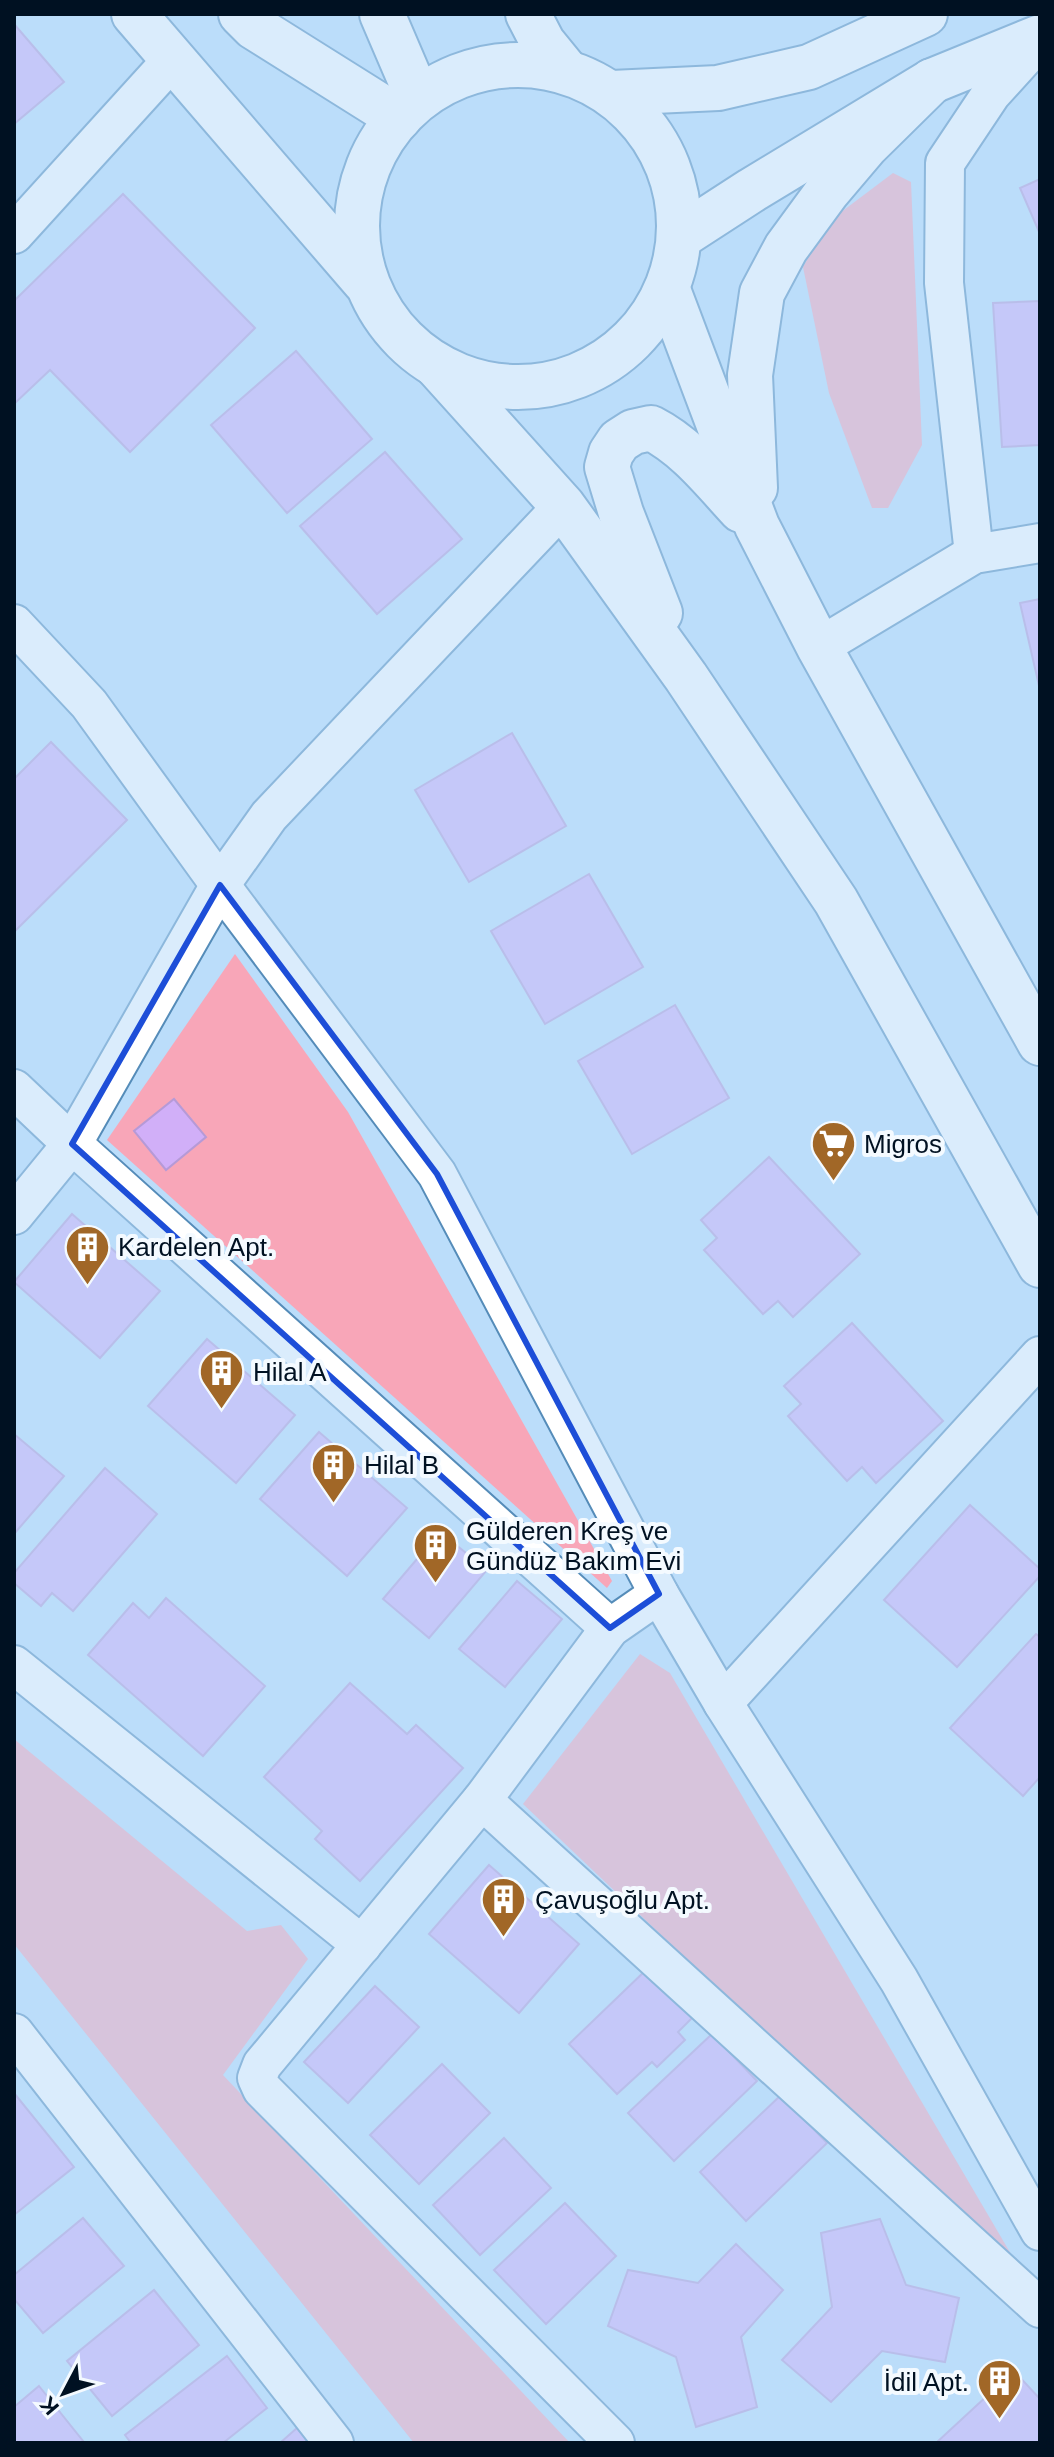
<svg xmlns="http://www.w3.org/2000/svg" width="1054" height="2457" viewBox="0 0 1054 2457" font-family="Arial,sans-serif">
  <style>
    .green { fill: #f8a6b8 }
    .building { fill: #d1aff8; stroke: #b69ad7; stroke-width: 2 }
    .lines { fill: none; stroke-linecap: round; stroke-linejoin: round }
    .minor-casing { stroke: #558cb9; stroke-width: 42 }
    .major-casing { stroke: #558cb9; stroke-width: 48 }
    .minor { stroke: #fff; stroke-width: 38 }
    .major { stroke: #fff; stroke-width: 44 }
    .marked { fill: none; stroke: #1d4ed8; stroke-width: 6; stroke-linejoin: round }
    .labels { text-anchor: middle; dominant-baseline: central; stroke-width: 8; stroke-linejoin: round; paint-order: stroke }
    .poi-label { font-size: 26px; fill: #012; stroke: #f4faff; text-anchor: start }
  </style>
  <rect width="100%" height="100%" fill="#bbddfa"/>
  <g class="green">
    <polygon points="893,173 911,182 922,445 888,508 872,508 829,393 803,267 828,222"/>
    <polygon points="235,954 348,1112 612,1581 607,1588 107,1140"/>
    <polygon points="640,1654 670,1673 1028,2283 523,1804"/>
    <polygon points="14,1739 247,1931 281,1925 308,1959 223,2075 570,2443 414,2443 14,1944"/>
  </g>
  <g class="building">
    <polygon points="14,24 64,82 14,124"/>
    <polygon points="1040,179 1040,234 1020,188"/>
    <polygon points="123,194 255,328 130,452 50,370 14,404 14,301"/>
    <polygon points="1040,301 1040,445 1002,447 993,303"/>
    <polygon points="296,351 372,439 287,513 211,425"/>
    <polygon points="385,452 462,539 377,614 300,526"/>
    <polygon points="1040,599 1040,690 1020,603"/>
    <polygon points="512,733 566,826 469,882 415,790"/>
    <polygon points="51,742 127,820 14,932 14,779"/>
    <polygon points="589,874 643,967 545,1024 491,931"/>
    <polygon points="675,1005 729,1098 632,1154 578,1061"/>
    <polygon points="174,1099 206,1137 166,1170 134,1131"/>
    <polygon points="769,1157 860,1254 793,1317 778,1301 763,1314 704,1250 717,1238 701,1220"/>
    <polygon points="72,1214 160,1291 100,1358 14,1282"/>
    <polygon points="852,1323 943,1421 876,1483 862,1467 847,1481 788,1416 801,1404 784,1386"/>
    <polygon points="207,1339 295,1415 236,1483 148,1406"/>
    <polygon points="319,1432 407,1508 347,1576 260,1499"/>
    <polygon points="14,1434 64,1476 14,1534"/>
    <polygon points="105,1468 157,1514 73,1611 52,1593 41,1606 14,1583 14,1573"/>
    <polygon points="970,1505 1040,1569 1040,1576 957,1667 884,1600"/>
    <polygon points="440,1532 487,1570 429,1638 383,1599"/>
    <polygon points="517,1581 562,1619 505,1687 459,1649"/>
    <polygon points="166,1598 265,1686 203,1756 88,1655 133,1603 149,1618"/>
    <polygon points="1036,1634 1040,1637 1040,1777 1023,1796 950,1728"/>
    <polygon points="350,1683 407,1734 416,1725 463,1768 360,1881 315,1839 322,1831 264,1777"/>
    <polygon points="489,1865 579,1944 519,2013 429,1934"/>
    <polygon points="646,1970 692,2018 678,2032 685,2040 657,2067 652,2062 617,2094 569,2044"/>
    <polygon points="375,1986 419,2027 348,2103 304,2062"/>
    <polygon points="712,2034 757,2081 674,2161 628,2113"/>
    <polygon points="442,2064 490,2113 419,2184 370,2135"/>
    <polygon points="14,2093 74,2167 14,2215"/>
    <polygon points="781,2095 827,2143 746,2221 700,2172"/>
    <polygon points="504,2138 551,2188 480,2255 433,2205"/>
    <polygon points="565,2203 616,2256 546,2324 494,2270"/>
    <polygon points="83,2218 124,2266 43,2333 14,2299 14,2275"/>
    <polygon points="880,2219 906,2285 959,2298 945,2362 882,2351 831,2402 782,2360 832,2307 821,2233"/>
    <polygon points="736,2244 783,2290 741,2337 757,2407 696,2427 676,2357 608,2326 628,2270 698,2283"/>
    <polygon points="154,2290 199,2345 112,2416 67,2361"/>
    <polygon points="227,2356 267,2408 223,2443 131,2443 125,2435"/>
    <polygon points="1014,2371 1040,2399 1040,2443 936,2443"/>
    <polygon points="39,2386 83,2441 81,2443 14,2443 14,2407"/>
    <polygon points="297,2428 309,2443 280,2443"/>
  </g>
  <g class="lines">
    <defs>
      <g id="minor">
        <polyline points="14,234 174,58"/>
        <polyline points="974,554 944,283 945,163 991,94 1040,40"/>
        <polyline points="14,624 89,704 220,885 437,1174 659,1594 723,1703 899,1980 1040,2231"/>
        <polyline points="819,647 974,554 1040,543"/>
        <polyline points="14,1089 72,1144 610,1628"/>
        <polyline points="14,1215 72,1144 220,885 269,816 563,506"/>
        <polyline points="14,1665 362,1945"/>
        <polyline points="723,1703 1040,1356"/>
        <polyline points="482,1800 1040,2308"/>
        <polyline points="14,2033 334,2443"/>
        <polyline points="615,2443 262,2089 257,2078 262,2065 482,1800 610,1628 659,1594"/>
      </g>
      <g id="major">
        <polyline points="134,14 365,282"/>
        <polyline points="241,14 254,27 399,118"/>
        <polyline points="382,14 418,98"/>
        <polyline points="528,14 543,43 565,70"/>
        <circle cx="518" cy="226" r="161"/>
        <polyline points="612,93 718,88 809,67 925,14"/>
        <polyline points="681,236 752,190 932,81 1040,37"/>
        <polyline points="668,290 757,526 819,647 1040,1043"/>
        <polyline points="436,365 563,506 686,677 836,901 1040,1265"/>
        <polyline points="755,488 750,375 762,293 786,248 827,192 866,146 932,81"/>
        <path d="M660,613l-39,-100 -14,-46 4,-14 8,-12 14,-9 18,-4c37,19 62,52 90,82"/>
      </g>
    </defs>
    <use href="#minor" class="minor-casing"/>
    <use href="#major" class="major-casing"/>
    <use href="#minor" class="minor"/>
    <use href="#major" class="major"/>
  </g>
  <path d="M0 0H1054V2457H0ZM220,885l217,289 222,420 -49,34 -538,-484z" fill="#bbddfa" fill-opacity=".55" fill-rule="evenodd"/>
  <path class="marked" d="M220,885l217,289 222,420 -49,34 -538,-484z"/>
  <defs>
    <symbol id="supermarket-pin" viewBox="-11 -11 22 30"><path d="M0 17L-7.5 6A9.5 9.5 0 1 1 7.5 6Z" fill="#a16727" stroke="#f4faff"/><path d="M-6-5.5h2.5l.6 2H6L4.5 2H-2.5L-4.4-4H-6ZM-1.5 3.2a1.3 1.3 0 1 0 .1 0ZM3 3.2a1.3 1.3 0 1 0 .1 0Z" fill="#fff"/></symbol>
    <symbol id="building-pin" viewBox="-11 -11 22 30"><path d="M0 17L-7.5 6A9.5 9.5 0 1 1 7.5 6Z" fill="#a16727" stroke="#f4faff"/><path d="M-4-6H4V6H1V3H-1V6H-4ZM-2.5-4.3h1.7v1.8h-1.7ZM.8-4.3h1.7v1.8H.8ZM-2.5-1h1.7V.8h-1.7ZM.8-1h1.7V.8H.8Z" fill="#fff"/></symbol>
  </defs>
  <g fill-rule="evenodd">
    <use href="#supermarket-pin" x="808" y="1118" width="51" height="69"/>
    <use href="#building-pin" x="62" y="1222" width="51" height="69"/>
    <use href="#building-pin" x="196" y="1346" width="51" height="69"/>
    <use href="#building-pin" x="308" y="1440" width="51" height="69"/>
    <use href="#building-pin" x="410" y="1520" width="51" height="69"/>
    <use href="#building-pin" x="478" y="1874" width="51" height="69"/>
    <use href="#building-pin" x="974" y="2356" width="51" height="69"/>
  </g>
  <g class="labels">
    <g class="poi-label">
      <text x="864" y="1144">Migros</text>
      <text x="118" y="1247">Kardelen Apt.</text>
      <text x="253" y="1372">Hilal A</text>
      <text x="364" y="1465">Hilal B</text>
      <text x="466" y="1531">Gülderen Kreş ve<tspan x="466" dy="30">Gündüz Bakım Evi</tspan></text>
      <text x="535" y="1900">Çavuşoğlu Apt.</text>
      <text x="969" y="2382" text-anchor="end">İdil Apt.</text>
    </g>
  </g>
  <rect width="1054" height="2457" fill="none" stroke="#001122" stroke-width="32"/>
  <g transform="translate(64 2393) rotate(229)" stroke="#f4faff" stroke-width="6" paint-order="stroke">
  <path d="M0-6L14 30L0 20L-14 30Z" fill="#001122"/>
  <text y="-12" font-size="22" font-weight="bold" text-anchor="middle" fill="#001122">K</text>
  </g>
</svg>
